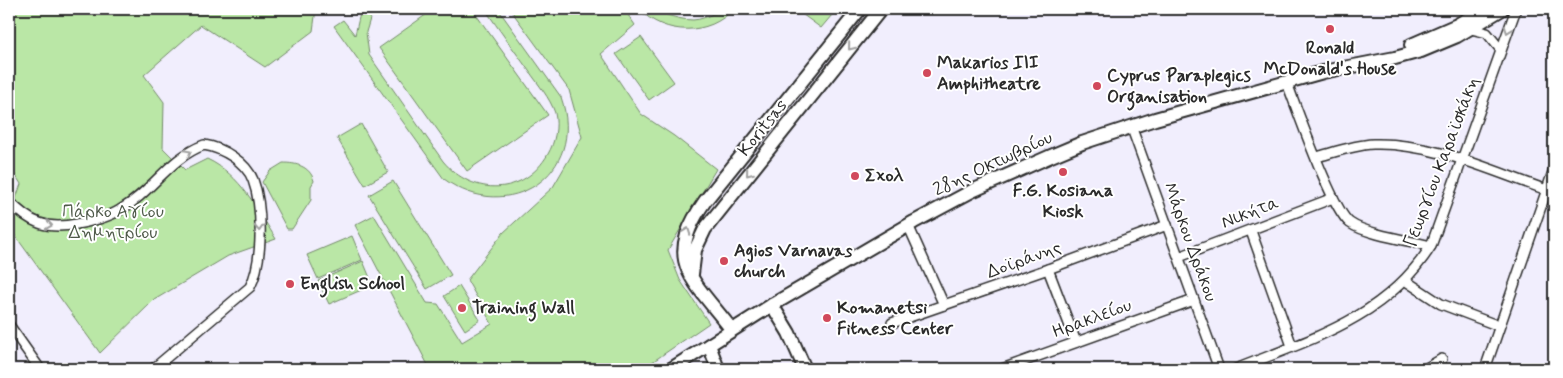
<svg xmlns="http://www.w3.org/2000/svg" width="1563" height="378" viewBox="0 0 1563 378" font-family="Mynerve,sans-serif">
  <style>
    .green { fill: #bae7a6; stroke: #728968 }
    .lines { fill: none; stroke-linecap: round; stroke-linejoin: round }
    .street-casing { stroke: #2b2b2b; stroke-width: 12 }
    .secondary-casing { stroke: #2b2b2b; stroke-width: 16 }
    .street { stroke: #fff; stroke-width: 9 }
    .secondary { stroke: #fff; stroke-width: 12 }
    .oneway { stroke: #a0a0a0 }
    .poi-dot { fill: #d1495b; stroke: #fff; stroke-width: 2 }
    .labels { text-anchor: middle; dominant-baseline: central; stroke-width: 4; stroke-linejoin: round; paint-order: stroke }
    .poi-label { font-size: 18px; font-weight: bold; fill: #2b2b2b; stroke: #fff; text-anchor: start }
    .street-label { font-size: 18px; fill: #2b2b2b; stroke: #fff }
    .park-label { font-size: 18px; fill: #4f5a4a; stroke: #fff }
  </style>
  <rect width="100%" height="100%" fill="#f1eefd"/>
  <filter id="ink" filterUnits="userSpaceOnUse"><feTurbulence type="fractalNoise" baseFrequency=".02" numOctaves="2"/><feDisplacementMap in="SourceGraphic" scale="10" xChannelSelector="R" yChannelSelector="G"/><feConvolveMatrix kernelMatrix="1 2 1 2 8 2 1 2 1" color-interpolation-filters="sRGB"/></filter>
  <g filter="url(#ink)">
    <g class="green">
      <path d="M9,9h307l-3,22 -48,36 -64,-42 -57,50 20,27 -1,46 22,22 22,-11c34,16 50,50 69,80l-48,17 -74,44 -54,53 -91,-126v-9l12,-34 -12,-19z"/>
      <path d="M361,9h12l-7,23 3,23 74,106c30,36 81,35 105,-7 7,-12 10,-27 7,-41 -5,-15 -17,-29 -26,-42 -15,-21 -30,-41 -44,-62h13l63,88c27,77 -53,129 -117,82l-110,-153 9,-6 12,15z"/>
      <polygon points="434,9 472,9 548,115 467,171 379,48"/>
      <polygon points="510,9 624,9 635,25 601,54 641,114 674,136 716,169 668,250 680,280 709,323 642,369 430,369 355,225 374,215 427,303 438,304 462,342 492,324 467,280 503,233 553,187 582,137 569,90"/>
      <path d="M639,9c19,0 34,11 54,11 16,-1 23,-11 40,-11 -23,27 -69,27 -94,0z"/>
      <polygon points="795,9 837,9 821,28"/>
      <polygon points="641,37 674,82 649,100 616,54"/>
      <polygon points="361,124 388,172 365,185 337,138"/>
      <path d="M283,163c13,0 27,3 31,18l-3,5v14l-19,29h-5l-25,-47 8,-11z"/>
      <polygon points="393,181 451,275 427,289 369,195"/>
      <polygon points="352,236 362,260 318,279 307,255"/>
      <polygon points="363,261 373,285 329,304 318,281"/>
      <polygon points="459,286 480,320 465,330 444,296"/>
    </g>
    <g class="lines">
      <defs>
        <g id="street">
          <polyline points="1471,29 1487,33 1501,50"/>
          <path d="M1287,83c10,26 45,127 63,140 15,11 61,18 81,23"/>
          <polyline points="1131,126 1219,369"/>
          <path d="M1317,157c18,-5 37,-12 56,-13 59,-2 119,27 174,46"/>
          <path d="M9,201c21,22 37,29 68,23 14,-3 30,-6 43,-14 32,-18 49,-52 84,-65 19,3 42,17 49,35 10,27 10,82 -3,107l-97,82"/>
          <polyline points="908,225 944,305"/>
          <polyline points="1251,231 1292,346"/>
          <polyline points="1179,257 1333,198"/>
          <polyline points="1048,269 1076,342"/>
          <polyline points="1406,281 1441,304 1499,326"/>
          <polyline points="892,323 1048,269 1167,225"/>
          <polyline points="9,325 40,369"/>
          <polyline points="1002,369 1194,300"/>
          <path d="M1236,369c75,-30 150,-51 195,-123l85,-237"/>
          <polyline points="1425,369 1442,359"/>
          <polyline points="1485,369 1554,169"/>
        </g>
        <g id="secondary">
          <polyline points="1411,45 1457,25 1485,9"/>
          <polyline points="692,274 695,250 705,229 881,9"/>
          <polyline points="772,305 789,333 805,369"/>
          <path d="M732,330c-39,-51 -70,-68 -27,-129l155,-192"/>
          <polyline points="709,345 718,369"/>
          <polyline points="671,369 772,305 914,222 972,191 1051,156 1082,143 1155,119 1323,72 1395,58 1421,51 1457,36 1502,9"/>
        </g>
      </defs>
      <use href="#street" class="street-casing"/>
      <use href="#secondary" class="secondary-casing"/>
      <use href="#street" class="street"/>
      <use href="#secondary" class="secondary"/>
    </g>
    <defs><path id="oneway-chevron" d="M-2-3.5L2.5 0L-2 3.5" fill="none" stroke-width="1.6" stroke-linecap="round" stroke-linejoin="round" transform="scale(1.25)"/></defs>
    <g class="oneway">
      <use href="#oneway-chevron" transform="translate(1508 30) rotate(110)"/>
      <use href="#oneway-chevron" transform="translate(851 47) rotate(129)"/>
      <use href="#oneway-chevron" transform="translate(188 153) rotate(-29)"/>
      <use href="#oneway-chevron" transform="translate(749 173) rotate(129)"/>
      <use href="#oneway-chevron" transform="translate(49 225) rotate(8)"/>
      <use href="#oneway-chevron" transform="translate(259 228) rotate(87)"/>
      <use href="#oneway-chevron" transform="translate(687 231) rotate(-70)"/>
    </g>
  </g>
  <g class="poi-dot">
    <circle cx="1330" cy="29" r="5"/>
    <circle cx="927" cy="73" r="5"/>
    <circle cx="1097" cy="86" r="5"/>
    <circle cx="1063" cy="172" r="5"/>
    <circle cx="855" cy="176" r="5"/>
    <circle cx="724" cy="261" r="5"/>
    <circle cx="290" cy="284" r="5"/>
    <circle cx="462" cy="308" r="5"/>
    <circle cx="827" cy="318" r="5"/>
  </g>
  <g class="labels">
    <g class="poi-label">
      <text x="1330" y="48" text-anchor="middle">Ronald<tspan x="1330" dy="21">McDonald's House</tspan></text>
      <text x="937" y="63">Makarios III<tspan x="937" dy="21">Amphitheatre</tspan></text>
      <text x="1107" y="76">Cyprus Paraplegics<tspan x="1107" dy="21">Organisation</tspan></text>
      <text x="865" y="176">Σχολ</text>
      <text x="1063" y="191" text-anchor="middle">F.G. Kosiana<tspan x="1063" dy="21">Kiosk</tspan></text>
      <text x="734" y="251">Agios Varnavas<tspan x="734" dy="21">church</tspan></text>
      <text x="300" y="284">English School</text>
      <text x="472" y="308">Training Wall</text>
      <text x="837" y="308">Komanetsi<tspan x="837" dy="21">Fitness Center</tspan></text>
    </g>
    <g class="street-label">
      <text transform="translate(763 128) rotate(-51)">Koritsas</text>
      <text transform="translate(1442 162) rotate(-69)">Γεωργίου Καραϊσκάκη</text>
      <text transform="translate(993 164) rotate(-25)">28ης Οκτωβρίου</text>
      <text transform="translate(1250 213) rotate(-21)">Νικήτα</text>
      <text transform="translate(1190 242) rotate(70)">Μάρκου Δράκου</text>
      <text transform="translate(1024 260) rotate(-20)">Δοϊράνης</text>
      <text transform="translate(1092 319) rotate(-20)">Ηρακλείου</text>
    </g>
    <g class="park-label">
      <text x="113" y="212">Πάρκο Αγίου<tspan x="113" dy="21">Δημητρίου</tspan></text>
    </g>
  </g>
  <rect width="1563" height="378" fill="none" stroke="#fff" stroke-width="30"/>
  <rect x="15" y="15" width="1533" height="348" fill="none" stroke="#2b2b2b" stroke-width="2" filter="url(#ink)"/>
</svg>
